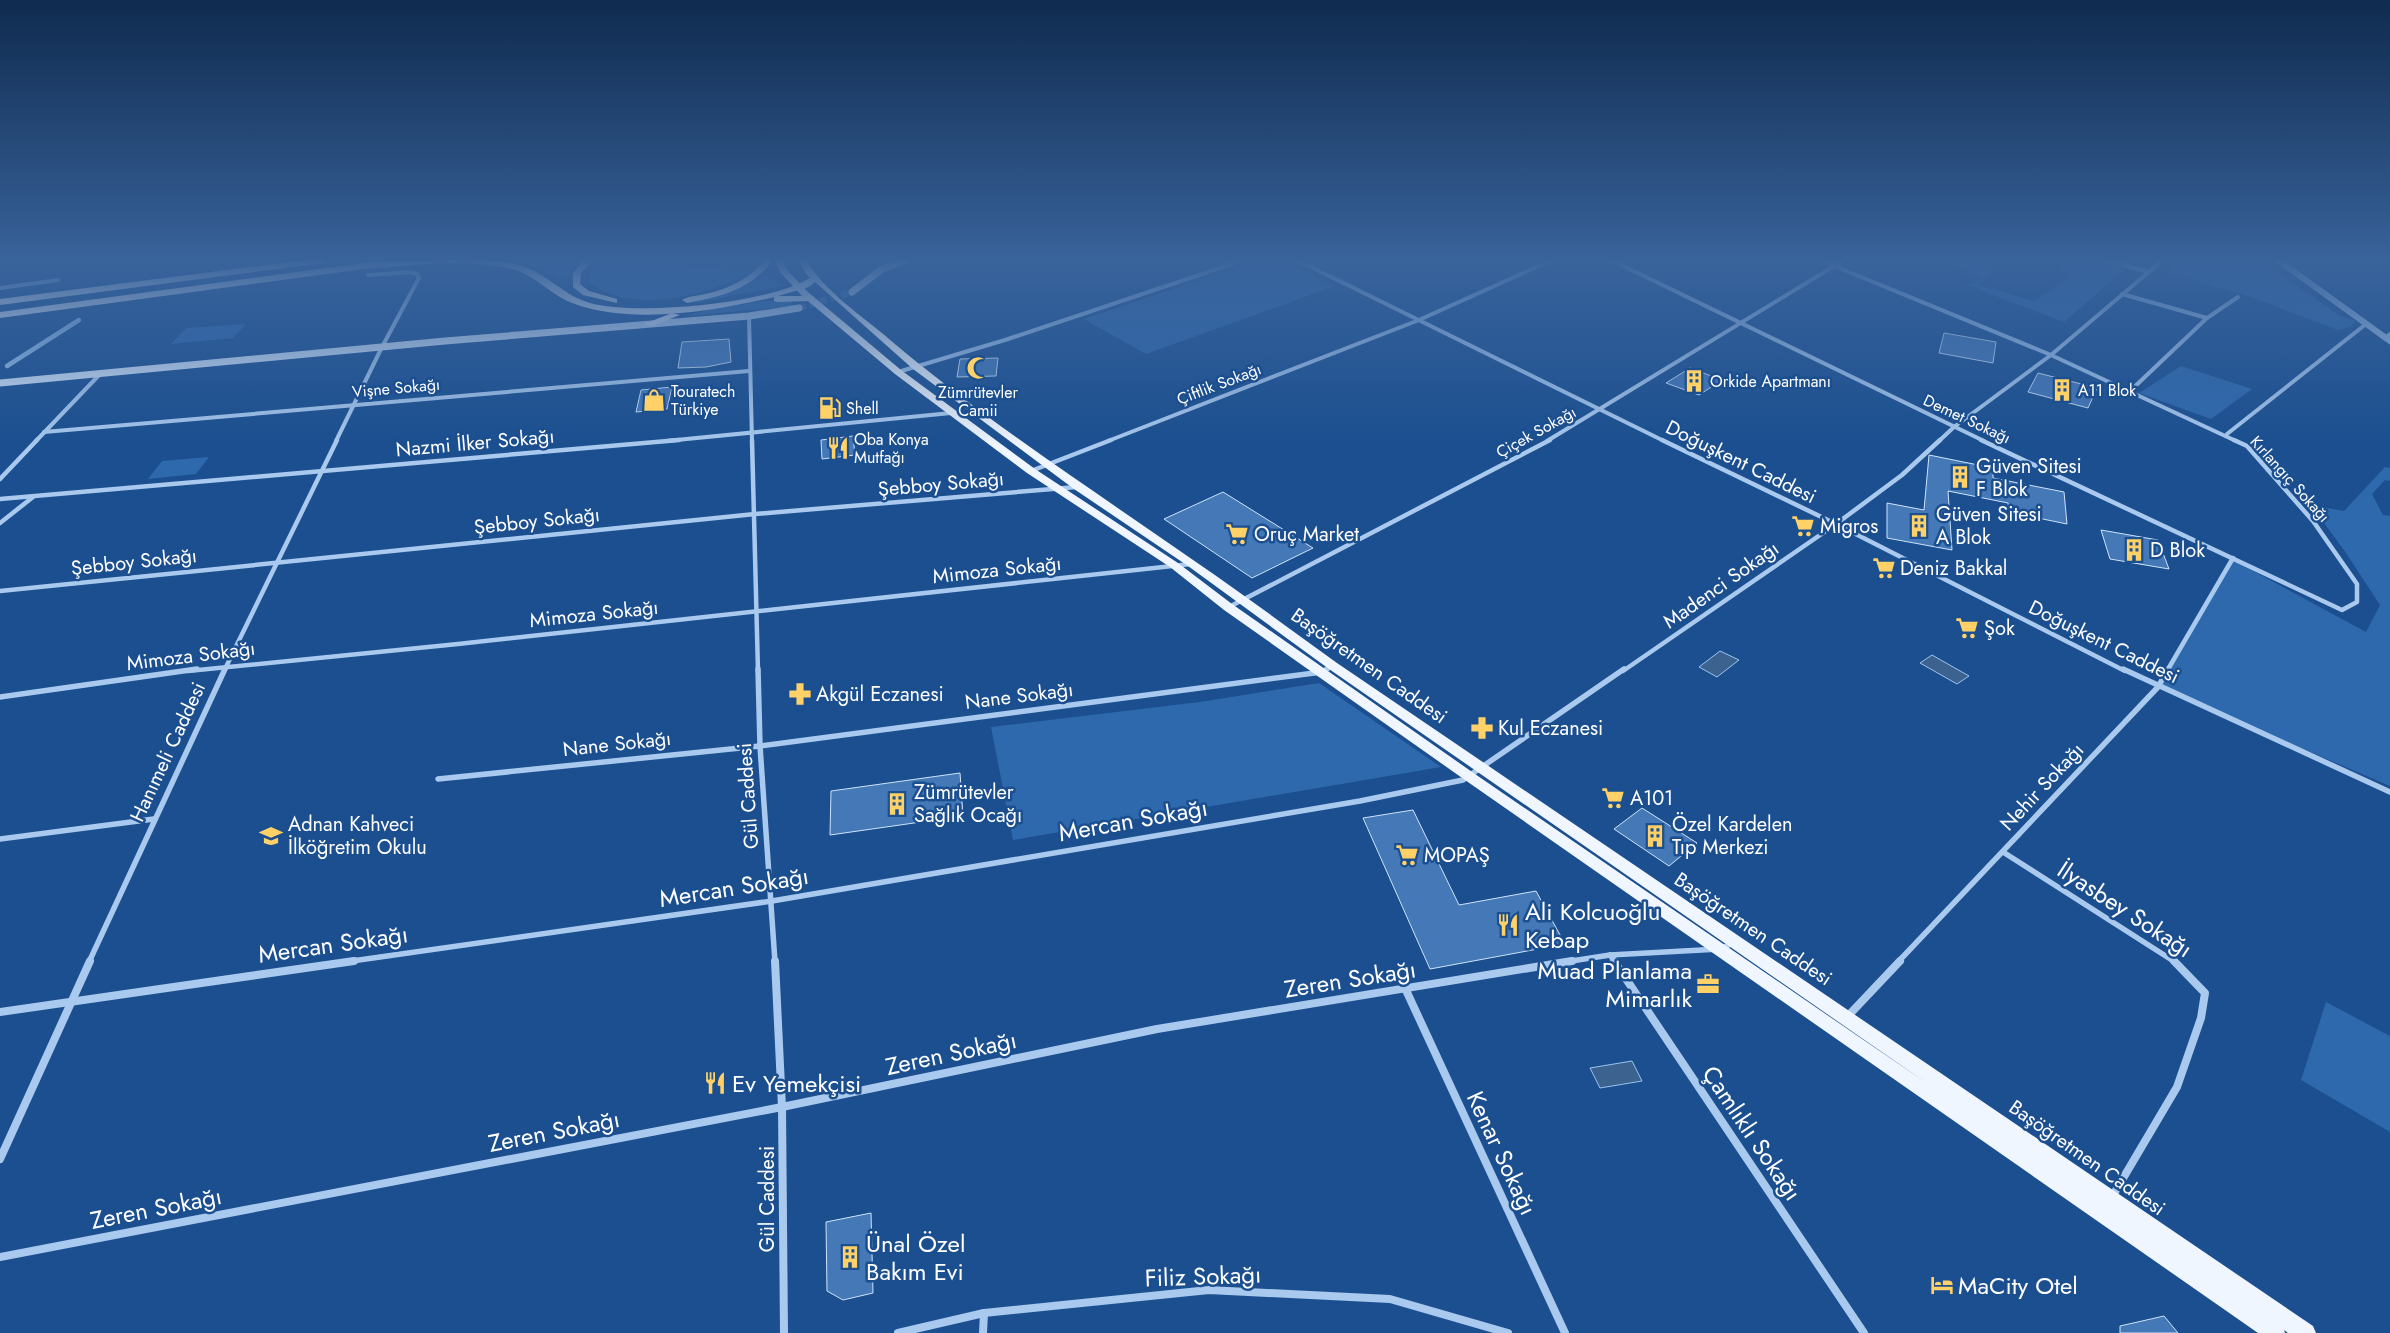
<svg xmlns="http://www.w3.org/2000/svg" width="2390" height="1333" viewBox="0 0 2390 1333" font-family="Jost,sans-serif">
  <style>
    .green { fill: #2e69ad }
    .water { fill: #3c6290; stroke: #9cc4f0 }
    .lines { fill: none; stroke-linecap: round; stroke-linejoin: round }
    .stream { stroke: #9cc4f0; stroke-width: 4.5 }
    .building { fill: #4478b7; stroke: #cfe3fa }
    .secondary-tunnel { stroke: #3d69a0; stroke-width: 7; stroke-dasharray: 7 4; stroke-linecap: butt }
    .minor-far3 { stroke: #a9c9ee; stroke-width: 4 }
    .minor-far2 { stroke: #a9c9ee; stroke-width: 4.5 }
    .minor-far1 { stroke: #a9c9ee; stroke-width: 5.5 }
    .minor { stroke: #a9c9ee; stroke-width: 8 }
    .tertiary { stroke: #a9c9ee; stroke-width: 6 }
    .secondary { stroke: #d6e6fa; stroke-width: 7 }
    .primary { fill: #f0f6ff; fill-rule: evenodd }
    .trunk { fill: #f8faff; fill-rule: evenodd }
    .labels { text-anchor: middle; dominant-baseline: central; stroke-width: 5; stroke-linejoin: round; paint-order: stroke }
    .far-poi-label { font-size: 16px; fill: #fff; stroke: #1b4f8f; text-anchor: start }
    .far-street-label { font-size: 16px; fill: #fff; stroke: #1b4f8f }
    .street-label { font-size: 20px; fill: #fff; stroke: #1b4f8f }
    .poi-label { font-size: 20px; fill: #fff; stroke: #1b4f8f; text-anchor: start }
    .near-street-label { font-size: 24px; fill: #fff; stroke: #1b4f8f }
    .near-poi-label { font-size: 24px; fill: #fff; stroke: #1b4f8f; text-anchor: start }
  </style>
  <rect width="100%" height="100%" fill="#1b4f8f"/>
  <g class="green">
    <polygon points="504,260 580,260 567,276 565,283 540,267"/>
    <path d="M600,260h85l2,7 65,4c-42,24 -122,45 -163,11l1,-11z"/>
    <polygon points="697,260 762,260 759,265 698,263"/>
    <polygon points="1257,260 1280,260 1335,286 1146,354 1084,319"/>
    <polygon points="1943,260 1999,260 1986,268 1995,271 1979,285 2034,301 2073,274 2059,269 2072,260 2092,260 2125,269 2064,322 1964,284 1971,284 1981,278 1963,272 1967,270"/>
    <polygon points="2182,260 2260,260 2340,316 2354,320 2355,322 2350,327 2338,330 2248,296 2166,273"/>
    <path d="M766,275l16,11 -87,17 -1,-2c26,-5 49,-13 72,-26z"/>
    <polygon points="765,301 790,301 793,306 686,316 711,309"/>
    <polygon points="246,324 233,338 171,344 186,328"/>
    <polygon points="2181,366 2252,389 2211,419 2139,393"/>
    <polygon points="209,457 196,474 148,479 162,461"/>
    <polygon points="2385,467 2390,468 2390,481 2385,480 2372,494 2383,515 2390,516 2390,786 2158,687 2231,559 2366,632 2380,605 2346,553 2311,505 2344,511"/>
    <polygon points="1319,683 1441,767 1013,840 991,727 1200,702"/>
    <polygon points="2326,1002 2390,1036 2390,1132 2301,1080"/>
  </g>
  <g class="water">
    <polygon points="1720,651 1739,660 1717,677 1699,667"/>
    <polygon points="1932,655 1969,676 1957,684 1920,663"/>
    <polygon points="1632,1061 1642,1081 1600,1088 1590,1068"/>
  </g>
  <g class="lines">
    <polyline class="stream" points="7,366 79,320"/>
  </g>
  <g class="building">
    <polygon points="1944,333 1996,342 1993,363 1939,353"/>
    <polygon points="729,339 731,362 706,367 678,368 682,342"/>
    <polygon points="998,358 996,376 957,377 960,359"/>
    <polygon points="1690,368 1722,380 1699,395 1666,383"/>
    <polygon points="2038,373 2097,388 2088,408 2028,392"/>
    <polygon points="672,387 667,409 636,412 641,390"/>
    <polygon points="853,436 855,455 822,459 821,440"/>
    <polygon points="1929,455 1993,468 1993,478 2064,492 2067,524 2009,512 2008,503 1948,491 1952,550 1887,538 1887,503 1924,510"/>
    <polygon points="1223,492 1313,548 1252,578 1164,519"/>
    <polygon points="2101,530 2158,540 2169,569 2110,559"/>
    <polygon points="960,773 963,816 830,835 831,791"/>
    <polygon points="1642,808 1697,843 1669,866 1614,829"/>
    <polygon points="1413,810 1459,905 1536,891 1565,944 1430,969 1363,818"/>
    <polygon points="871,1213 873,1293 843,1300 827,1291 826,1222"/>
    <polygon points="2164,1316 2178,1333 2120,1333 2120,1326"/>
  </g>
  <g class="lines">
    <polyline class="secondary-tunnel" points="799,308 852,292"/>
    <g class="minor-far3">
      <polyline points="1297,260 1664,441"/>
      <polyline points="1611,260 1984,441"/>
      <polyline points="1820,260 2051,355 2236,441"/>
      <polyline points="2105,260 2149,272"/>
      <polyline points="0,288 58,280"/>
      <polyline points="2122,294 2207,318"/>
      <polyline points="749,316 752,441"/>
      <polyline points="2386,337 2390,334"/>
      <polyline points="898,372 1005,340 1244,260"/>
      <polyline points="2129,392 2207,318 2238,297"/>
      <polyline points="44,432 749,371"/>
      <polyline points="2227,434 2366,324"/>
      <polyline points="36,441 101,373"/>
      <polyline points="336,441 382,347 419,278 417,274 411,272 368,275"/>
      <polyline points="666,441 951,413"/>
      <polyline points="1108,441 1419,320 1552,260"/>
      <polyline points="1547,441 1844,260"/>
      <polyline points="1939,441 1954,427 2051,355 2163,260"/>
    </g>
    <g class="minor-far2">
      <polyline points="752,440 758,671"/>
      <polyline points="1662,440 1836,524 2125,671"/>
      <polyline points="1981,440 2342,610 2357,602 2357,584 2313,521 2247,446 2234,440"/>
      <polyline points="1031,471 1111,440"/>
      <polyline points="0,479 37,440"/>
      <polyline points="0,499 679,440"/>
      <polyline points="0,523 33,497"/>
      <polyline points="0,591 755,514 1077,487"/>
      <polyline points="1229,607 1550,440"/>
      <polyline points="188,671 458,644 1191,564"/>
      <polyline points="224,671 337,440"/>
      <polyline points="1324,671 1332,666"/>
      <polyline points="1623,671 1836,524 1902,475 1940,440"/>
      <polyline points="2167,671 2233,558"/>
    </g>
    <g class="minor-far1">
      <polyline points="758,669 760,746 775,962"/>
      <polyline points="2123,669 2390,792"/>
      <polyline points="0,697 197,669"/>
      <polyline points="438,779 760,746 1322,672 1327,669"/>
      <polyline points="0,839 154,819"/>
      <polyline points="2003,852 2175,962"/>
      <polyline points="1610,955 1615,962"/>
      <polyline points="89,962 225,669"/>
      <polyline points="345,962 772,901 1360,801 1463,780 1624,669"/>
      <polyline points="1565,962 1610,955 1720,949 1733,943"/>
      <polyline points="1898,962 2158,687 2168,669"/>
    </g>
    <g class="minor">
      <polyline points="775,961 782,1107 784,1333"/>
      <polyline points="1614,961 1864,1333"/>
      <polyline points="1405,988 1565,1333"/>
      <polyline points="0,1012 354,961"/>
      <polyline points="1847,1017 1900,961"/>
      <polyline points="0,1159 90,961"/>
      <polyline points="2112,1197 2177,1087 2201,1018 2205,993 2174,961"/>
      <polyline points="0,1257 782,1107 1157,1029 1572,961"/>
      <polyline points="898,1333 984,1313 1209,1290 1390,1299 1508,1333"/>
      <polyline points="983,1333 984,1313"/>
    </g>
    <polyline class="tertiary" points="2278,260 2390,341"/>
    <g class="secondary">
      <polyline points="852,292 882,269 906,260"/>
      <polyline points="0,383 445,341 749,316 799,308"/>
    </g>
    <path class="primary" d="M774,260h8l4,9 22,23 93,78 134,99 143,94 54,41 243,170 453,310 -599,-415 -141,-103 -114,-77 -161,-120 -108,-96 -6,-13h8c11,25 53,55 75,73 99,85 208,155 314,229 48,33 94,67 141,101l976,663 3,7h-28l-4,-3 1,3h-27l-793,-553 -241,-170 -54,-43 -143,-94 -132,-99 -93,-78 -22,-24z"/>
    <g class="trunk">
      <polygon points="304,260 327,260 323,263 0,305 0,299"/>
      <path d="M433,260c33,0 71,-4 101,11 20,10 34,26 56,32 47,13 183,1 223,-27l7,2 -11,9 -31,9h35l2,2 -5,3 -33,1 -3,-1v-4c-59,14 -141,28 -199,7 -24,-8 -39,-29 -63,-35 -47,-11 -100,-3 -148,0l-364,49v-6l371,-50z"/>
      <polygon points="584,260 593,260 581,273 580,284 589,291 617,299 617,303 583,295 573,287 573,273"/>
      <path d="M765,260h8c-21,29 -52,37 -86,43l-5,-3c6,-4 15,-4 23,-6 23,-5 45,-15 60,-34z"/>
      <polygon points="672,313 680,315 652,326 644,324"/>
    </g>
  </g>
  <linearGradient id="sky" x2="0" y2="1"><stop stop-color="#0f2b4f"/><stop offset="0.58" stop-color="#39639b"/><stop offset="1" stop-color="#39639b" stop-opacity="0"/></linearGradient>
  <rect width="2390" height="447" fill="url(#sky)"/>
  <defs>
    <symbol id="mosque-bare" viewBox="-9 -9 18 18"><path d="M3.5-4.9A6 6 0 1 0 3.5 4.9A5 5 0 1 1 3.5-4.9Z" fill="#ffd166" stroke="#1b4f8f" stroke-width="2.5" paint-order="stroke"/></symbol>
    <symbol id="building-bare" viewBox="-9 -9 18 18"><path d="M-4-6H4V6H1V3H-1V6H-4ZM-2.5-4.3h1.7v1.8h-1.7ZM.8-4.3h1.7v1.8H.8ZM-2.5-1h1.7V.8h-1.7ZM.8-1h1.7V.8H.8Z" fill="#ffd166" stroke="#1b4f8f" stroke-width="2.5" paint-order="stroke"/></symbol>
    <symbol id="shop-bare" viewBox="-9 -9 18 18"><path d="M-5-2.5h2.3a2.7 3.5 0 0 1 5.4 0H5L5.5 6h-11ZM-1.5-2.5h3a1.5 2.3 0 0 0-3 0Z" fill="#ffd166" stroke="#1b4f8f" stroke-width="2.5" paint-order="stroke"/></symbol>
    <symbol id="fuel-bare" viewBox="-9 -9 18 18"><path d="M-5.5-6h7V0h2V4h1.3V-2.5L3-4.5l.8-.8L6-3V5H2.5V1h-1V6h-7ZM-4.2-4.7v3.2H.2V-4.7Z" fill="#ffd166" stroke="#1b4f8f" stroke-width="2.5" paint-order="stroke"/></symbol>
    <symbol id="restaurant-bare" viewBox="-9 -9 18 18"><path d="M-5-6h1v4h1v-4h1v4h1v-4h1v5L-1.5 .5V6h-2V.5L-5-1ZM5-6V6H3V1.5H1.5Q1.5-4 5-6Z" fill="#ffd166" stroke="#1b4f8f" stroke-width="2.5" paint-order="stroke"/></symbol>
    <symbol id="supermarket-bare" viewBox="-9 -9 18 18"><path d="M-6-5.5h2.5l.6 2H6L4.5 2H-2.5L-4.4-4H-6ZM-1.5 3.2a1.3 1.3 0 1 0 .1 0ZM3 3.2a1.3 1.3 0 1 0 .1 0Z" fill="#ffd166" stroke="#1b4f8f" stroke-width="2.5" paint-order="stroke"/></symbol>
    <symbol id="pharmacy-bare" viewBox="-9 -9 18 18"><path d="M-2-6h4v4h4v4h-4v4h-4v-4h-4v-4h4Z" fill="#ffd166" stroke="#1b4f8f" stroke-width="2.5" paint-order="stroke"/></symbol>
    <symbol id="school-bare" viewBox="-9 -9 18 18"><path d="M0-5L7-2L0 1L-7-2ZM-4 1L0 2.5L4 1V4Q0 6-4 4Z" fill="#ffd166" stroke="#1b4f8f" stroke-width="2.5" paint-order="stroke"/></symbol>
    <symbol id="office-bare" viewBox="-9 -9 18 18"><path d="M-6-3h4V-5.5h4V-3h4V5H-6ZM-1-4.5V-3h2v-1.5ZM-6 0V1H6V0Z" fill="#ffd166" stroke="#1b4f8f" stroke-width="2.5" paint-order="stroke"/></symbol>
    <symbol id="hotel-bare" viewBox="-9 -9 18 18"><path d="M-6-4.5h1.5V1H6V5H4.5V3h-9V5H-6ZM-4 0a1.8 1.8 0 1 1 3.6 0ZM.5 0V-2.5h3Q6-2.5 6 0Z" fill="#ffd166" stroke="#1b4f8f" stroke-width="2.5" paint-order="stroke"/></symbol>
  </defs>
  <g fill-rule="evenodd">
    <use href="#mosque-bare" x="962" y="352" width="32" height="32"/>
    <use href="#building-bare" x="1678" y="365" width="32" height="32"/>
    <use href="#building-bare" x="2046" y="374" width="32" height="32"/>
    <use href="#shop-bare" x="638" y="384" width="32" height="32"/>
    <use href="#fuel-bare" x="814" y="392" width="32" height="32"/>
    <use href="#restaurant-bare" x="822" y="432" width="32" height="32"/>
    <use href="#building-bare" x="1944" y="461" width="32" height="32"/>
    <use href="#supermarket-bare" x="1787" y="510" width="32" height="32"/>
    <use href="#building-bare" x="1903" y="510" width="32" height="32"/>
    <use href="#supermarket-bare" x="1221" y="518" width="32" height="32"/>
    <use href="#building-bare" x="2118" y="534" width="32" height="32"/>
    <use href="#supermarket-bare" x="1868" y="552" width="32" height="32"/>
    <use href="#supermarket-bare" x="1951" y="612" width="32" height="32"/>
    <use href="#pharmacy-bare" x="784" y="678" width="32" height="32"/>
    <use href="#pharmacy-bare" x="1466" y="712" width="32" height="32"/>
    <use href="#supermarket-bare" x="1597" y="782" width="32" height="32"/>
    <use href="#building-bare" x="881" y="788" width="32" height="32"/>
    <use href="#school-bare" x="255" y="820" width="32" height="32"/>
    <use href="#building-bare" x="1639" y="820" width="32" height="32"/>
    <use href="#supermarket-bare" x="1391" y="839" width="32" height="32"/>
    <use href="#restaurant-bare" x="1492" y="909" width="32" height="32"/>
    <use href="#office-bare" x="1692" y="968" width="32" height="32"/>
    <use href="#restaurant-bare" x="699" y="1067" width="32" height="32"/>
    <use href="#building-bare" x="834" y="1241" width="32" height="32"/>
    <use href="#hotel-bare" x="1926" y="1269" width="32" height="32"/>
  </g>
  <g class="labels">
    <g class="far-poi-label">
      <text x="1710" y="381">Orkide Apartmanı</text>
      <text x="2078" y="390">A11 Blok</text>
      <text x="671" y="391">Touratech<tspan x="671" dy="18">Türkiye</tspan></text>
      <text x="978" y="392" text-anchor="middle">Zümrütevler<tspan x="978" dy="18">Camii</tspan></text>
      <text x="846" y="408">Shell</text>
      <text x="854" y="439">Oba Konya<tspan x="854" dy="18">Mutfağı</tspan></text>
    </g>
    <g class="far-street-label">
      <text transform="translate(1219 384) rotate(-21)">Çiftlik Sokağı</text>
      <text transform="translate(396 388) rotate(-5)">Vişne Sokağı</text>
      <text transform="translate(1967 419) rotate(25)">Demet Sokağı</text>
      <text transform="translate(1536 432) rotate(-29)">Çiçek Sokağı</text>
      <text transform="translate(2290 479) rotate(48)">Kırlangıç Sokağı</text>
    </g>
    <g class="street-label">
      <text transform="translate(475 443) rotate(-5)">Nazmi İlker Sokağı</text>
      <text transform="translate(1741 462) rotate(26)">Doğuşkent Caddesi</text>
      <text transform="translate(941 484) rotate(-5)">Şebboy Sokağı</text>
      <text transform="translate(537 521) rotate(-6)">Şebboy Sokağı</text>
      <text transform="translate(134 562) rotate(-6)">Şebboy Sokağı</text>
      <text transform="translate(997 570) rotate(-6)">Mimoza Sokağı</text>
      <text transform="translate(1721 585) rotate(-35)">Madenci Sokağı</text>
      <text transform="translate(594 614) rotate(-6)">Mimoza Sokağı</text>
      <text transform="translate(2104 642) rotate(26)">Doğuşkent Caddesi</text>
      <text transform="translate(191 656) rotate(-7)">Mimoza Sokağı</text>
      <text transform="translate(1369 666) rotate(35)">Başöğretmen Caddesi</text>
      <text transform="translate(1019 696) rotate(-7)">Nane Sokağı</text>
      <text transform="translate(617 744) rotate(-6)">Nane Sokağı</text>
      <text transform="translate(168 752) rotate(-65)">Hanımeli Caddesi</text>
      <text transform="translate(2042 787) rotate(-47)">Nehir Sokağı</text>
      <text transform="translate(748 796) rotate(-94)">Gül Caddesi</text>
      <text transform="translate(1753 929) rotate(34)">Başöğretmen Caddesi</text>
      <text transform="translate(2087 1158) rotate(35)">Başöğretmen Caddesi</text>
      <text transform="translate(767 1199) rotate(-90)">Gül Caddesi</text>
    </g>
    <g class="poi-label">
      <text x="1976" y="466">Güven Sitesi<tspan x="1976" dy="23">F Blok</tspan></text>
      <text x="1936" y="514">Güven Sitesi<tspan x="1936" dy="23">A Blok</tspan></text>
      <text x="1820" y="526">Migros</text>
      <text x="1254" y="534">Oruç Market</text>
      <text x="2150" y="550">D Blok</text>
      <text x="1900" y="568">Deniz Bakkal</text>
      <text x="1984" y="628">Şok</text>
      <text x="816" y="694">Akgül Eczanesi</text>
      <text x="1498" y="728">Kul Eczanesi</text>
      <text x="914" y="792">Zümrütevler<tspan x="914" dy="23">Sağlık Ocağı</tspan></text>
      <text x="1630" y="798">A101</text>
      <text x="288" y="824">Adnan Kahveci<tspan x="288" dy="23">İlköğretim Okulu</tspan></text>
      <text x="1672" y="824">Özel Kardelen<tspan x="1672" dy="23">Tıp Merkezi</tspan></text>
      <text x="1424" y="855">MOPAŞ</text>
    </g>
    <g class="near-street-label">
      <text transform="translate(1133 820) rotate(-10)">Mercan Sokağı</text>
      <text transform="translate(734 887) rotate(-9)">Mercan Sokağı</text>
      <text transform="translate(2125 909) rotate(33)">İlyasbey Sokağı</text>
      <text transform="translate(333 944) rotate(-8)">Mercan Sokağı</text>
      <text transform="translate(1350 979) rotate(-9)">Zeren Sokağı</text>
      <text transform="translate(951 1053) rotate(-12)">Zeren Sokağı</text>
      <text transform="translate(554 1131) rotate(-11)">Zeren Sokağı</text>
      <text transform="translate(1752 1133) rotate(56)">Çamlıklı Sokağı</text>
      <text transform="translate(1502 1153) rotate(65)">Kenar Sokağı</text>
      <text transform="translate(156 1208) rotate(-11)">Zeren Sokağı</text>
      <text transform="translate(1203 1276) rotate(-2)">Filiz Sokağı</text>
    </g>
    <g class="near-poi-label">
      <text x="1525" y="911">Ali Kolcuoğlu<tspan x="1525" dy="28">Kebap</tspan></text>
      <text x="1692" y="970" text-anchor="end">Muad Planlama<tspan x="1692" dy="28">Mimarlık</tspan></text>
      <text x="732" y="1083">Ev Yemekçisi</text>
      <text x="866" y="1243">Ünal Özel<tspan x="866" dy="28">Bakım Evi</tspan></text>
      <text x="1958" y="1285">MaCity Otel</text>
    </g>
  </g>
</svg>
